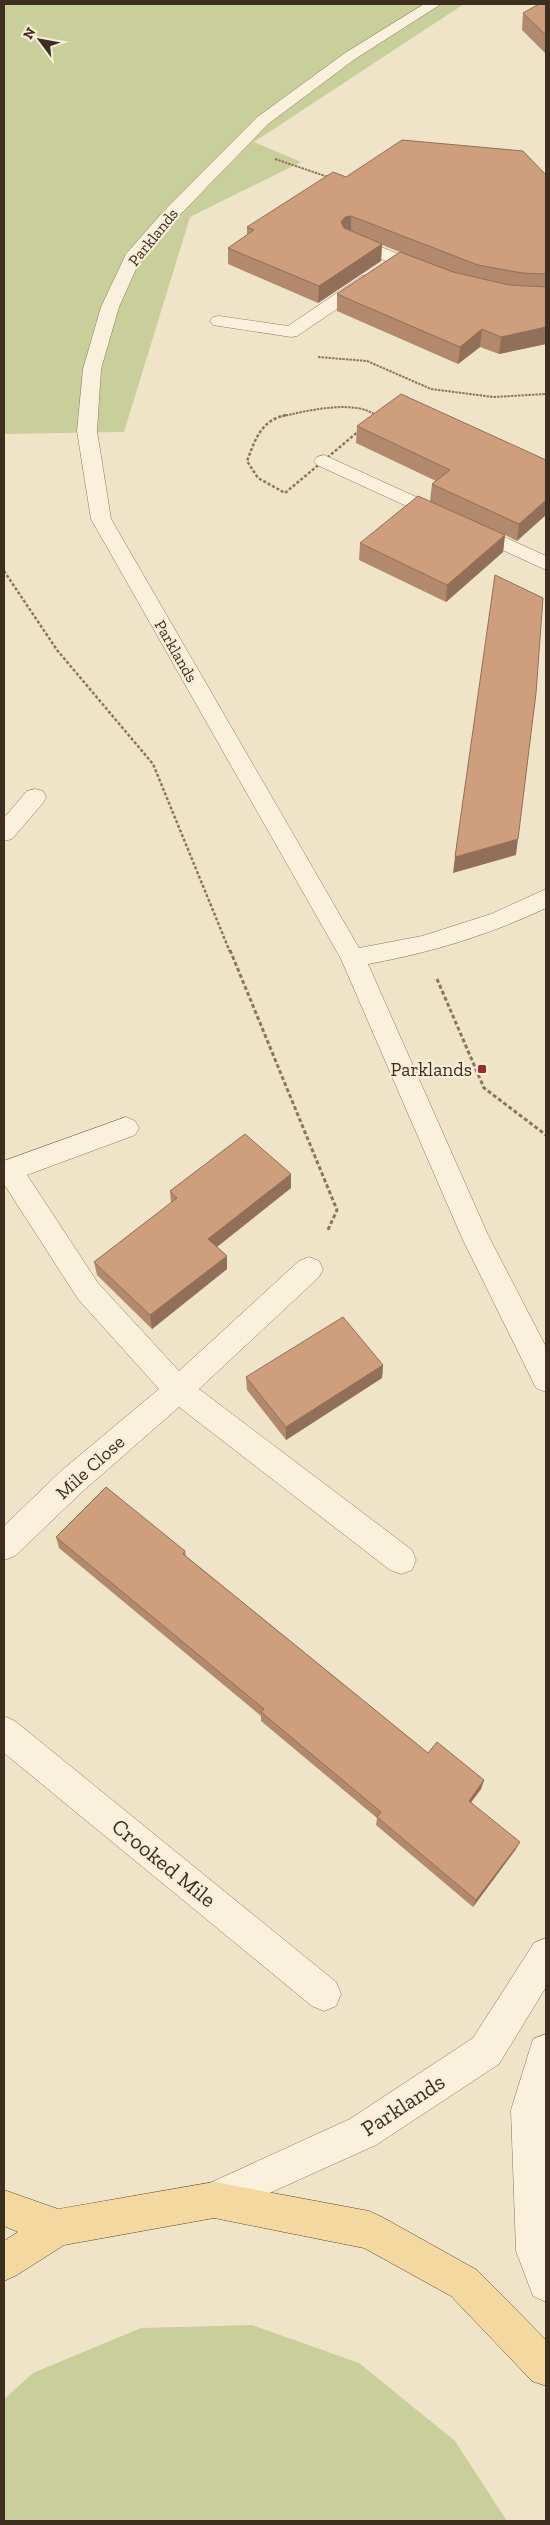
<svg xmlns="http://www.w3.org/2000/svg" width="550" height="2525" viewBox="0 0 550 2525" font-family="'Zilla Slab',serif">
  <style>
    .green { fill: #c9cf9b }
    .lines { fill: none; stroke-linecap: round; stroke-linejoin: round }
    .minor-casing { stroke: #8d765c; stroke-width: 1 }
    .major-casing { stroke: #5b4430; stroke-width: 1 }
    .path-far2 { stroke: #8d765c; stroke-width: 2; stroke-dasharray: 2.5 1; stroke-linecap: butt }
    .path-far1 { stroke: #8d765c; stroke-width: 2.5; stroke-dasharray: 3 2; stroke-linecap: butt }
    .path { stroke: #8d765c; stroke-width: 3; stroke-dasharray: 4 2.5; stroke-linecap: butt }
    .minor { fill: #faf1dc; fill-rule: evenodd }
    .major { fill: #f3d9a0; fill-rule: evenodd }
    .wall { fill: #b2896c }
    .shaded-wall { fill: #916f58 }
    .building { fill: #cf9f7d; stroke: #916f58 }
    .poi-dot { fill: #9e2a2b; stroke: #f7eed8; stroke-width: 2 }
    .labels { text-anchor: middle; dominant-baseline: central; stroke-width: 4.5; stroke-linejoin: round; paint-order: stroke }
    .far-street-label { font-size: 16px; fill: #3d2e20; stroke: #f7eed8 }
    .poi-label { font-size: 19px; fill: #3d2e20; stroke: #f7eed8; text-anchor: end }
    .street-label { font-size: 19px; fill: #3d2e20; stroke: #f7eed8 }
    .near-street-label { font-size: 22px; fill: #3d2e20; stroke: #f7eed8 }
  </style>
  <rect width="100%" height="100%" fill="#f0e4c8"/>
  <g class="green">
    <polygon points="4,4 464,4 254,142 301,162 190,217 124,432 4,434"/>
    <polygon points="252,2325 359,2363 455,2441 507,2521 4,2521 4,2399 33,2373 141,2328"/>
  </g>
  <g class="lines">
    <defs>
      <g id="minor">
        <path d="M424,4h17l-86,55 -87,65 -94,97 -34,39 -21,47 -18,62 -4,62 14,88 248,429 63,-12 69,-22 55,-25v19c-57,27 -116,45 -178,56l120,271 58,112v45l-10,-4 -74,-150 -121,-279 -250,-440 -14,-88 6,-62 18,-62 25,-53 36,-41 94,-95 89,-65z"/>
        <polygon points="351,235 434,268 437,272 434,276 422,276 345,244 342,240 345,236"/>
        <polygon points="368,275 374,276 377,280 374,284 297,336 291,337 219,326 213,325 210,321 213,317 219,316 288,326 362,276"/>
        <polygon points="324,455 546,556 546,570 317,465 314,461 317,457"/>
        <polygon points="35,789 43,791 46,797 43,803 12,839 4,841 4,818 27,791"/>
        <polygon points="126,1117 135,1121 139,1128 135,1135 27,1175 98,1283 179,1371 299,1261 309,1257 319,1261 323,1269 319,1277 199,1389 412,1550 416,1560 412,1570 401,1574 390,1570 179,1407 83,1491 15,1556 4,1560 4,1526 61,1471 159,1389 78,1299 4,1184 4,1161"/>
        <polygon points="4,1716 15,1721 336,1982 341,1994 336,2006 324,2011 312,2006 4,1753"/>
        <polygon points="546,1938 546,1987 499,2064 376,2145 214,2218 201,2213 196,2200 201,2187 350,2119 473,2038 534,1943"/>
        <polygon points="546,2034 546,2302 533,2296 516,2251 511,2110 533,2039"/>
      </g>
      <polygon id="major" points="214,2182 369,2211 382,2217 477,2270 546,2340 546,2386 532,2381 451,2296 364,2248 214,2218 64,2245 17,2275 4,2281 4,2241 18,2232 4,2226 4,2190 58,2209"/>
    </defs>
    <use href="#minor" class="minor-casing"/>
    <use href="#major" class="major-casing"/>
    <g class="path-far2">
      <polyline points="275,159 331,178"/>
      <polyline points="318,357 367,361 431,389 493,397 546,394"/>
      <path d="M279,417c27,-6 78,-19 99,0"/>
    </g>
    <g class="path-far1">
      <path d="M286,415c-25,5 -31,25 -39,46l11,17 27,15 93,-78"/>
      <polyline points="4,571 57,650 153,764 230,952"/>
    </g>
    <g class="path">
      <polyline points="230,950 337,1210 327,1232"/>
      <polyline points="437,979 484,1088 546,1135"/>
    </g>
    <use href="#minor" class="minor"/>
    <use href="#major" class="major"/>
  </g>
  <g class="wall">
    <polygon points="546,4 546,54 522,30 523,13"/>
    <polygon points="546,175 546,344 499,354 480,347 458,364 337,311 337,294 400,252 382,245 381,261 318,303 228,264 228,248 247,235 247,227 346,177"/>
    <polygon points="357,426 546,460 517,541 505,535 503,552 446,602 359,560 360,543 430,501 432,484 436,481 356,443"/>
    <polygon points="291,1188 217,1247 227,1256 227,1269 152,1329 97,1275 94,1262 171,1203 170,1191"/>
    <polygon points="383,1365 382,1378 286,1440 247,1390 246,1377"/>
    <polygon points="56,1537 185,1551 186,1556 428,1753 484,1780 481,1789 471,1802 516,1849 473,1907 376,1825 377,1818 261,1721 261,1716 59,1548"/>
  </g>
  <g class="shaded-wall">
    <polygon points="351,216 351,233 345,234 341,222 345,217"/>
    <polygon points="382,244 381,261 318,303 319,286"/>
    <polygon points="546,327 546,344 499,354 501,337"/>
    <polygon points="482,329 480,347 458,364 460,347"/>
    <polygon points="546,500 546,515 517,541 519,524"/>
    <polygon points="505,535 503,552 446,602 447,585"/>
    <polygon points="518,839 516,855 453,873 455,857"/>
    <polygon points="291,1174 291,1188 209,1253 208,1239"/>
    <polygon points="227,1256 227,1269 152,1329 150,1315"/>
    <polygon points="383,1365 382,1378 286,1440 286,1427"/>
    <polygon points="484,1780 481,1789 466,1809 469,1801"/>
    <polygon points="520,1842 516,1849 473,1907 476,1900"/>
  </g>
  <g class="building">
    <polygon points="539,4 546,4 546,35 523,13"/>
    <polygon points="402,140 523,151 546,175 546,274 522,273 478,265 351,216 345,217 341,222 344,228 382,244 319,286 228,248 254,230 247,227 333,172 346,177"/>
    <polygon points="400,252 453,272 509,285 546,287 546,327 501,337 482,329 460,347 337,294"/>
    <polygon points="401,394 546,460 546,500 519,524 432,484 450,470 357,426"/>
    <polygon points="418,496 505,535 447,585 360,543"/>
    <polygon points="495,575 543,598 536,693 518,839 455,857"/>
    <polygon points="245,1134 291,1174 208,1239 227,1256 150,1315 94,1262 177,1198 170,1191"/>
    <polygon points="343,1317 383,1365 286,1427 246,1377"/>
    <polygon points="106,1487 185,1551 183,1554 428,1753 437,1742 484,1780 469,1801 520,1842 476,1900 377,1817 381,1812 261,1712 264,1709 56,1537"/>
  </g>
  <rect class="poi-dot" x="477" y="1064" width="10" height="10" rx="2.5"/>
  <g class="labels">
    <g class="far-street-label">
      <text transform="translate(153 237) rotate(-51)">Parklands</text>
      <text transform="translate(176 651) rotate(60)">Parklands</text>
    </g>
    <g class="poi-label">
      <text x="472" y="1069">Parklands</text>
    </g>
    <g class="street-label">
      <text transform="translate(90 1467) rotate(-42)">Mile Close</text>
    </g>
    <g class="near-street-label">
      <text transform="translate(164 1863) rotate(39)">Crooked Mile</text>
      <text transform="translate(403 2105) rotate(-33)">Parklands</text>
    </g>
  </g>
  <rect width="550" height="2525" fill="none" stroke="#3d2e20" stroke-width="10"/>
  <g transform="translate(40 40) rotate(302)" stroke="#f7eed8" stroke-width="4" paint-order="stroke">
  <path d="M0-4L9 19L0 12L-9 19Z" fill="#3d2e20"/>
  <text y="-8" font-size="14" font-weight="bold" text-anchor="middle" fill="#3d2e20">N</text>
  </g>
</svg>
